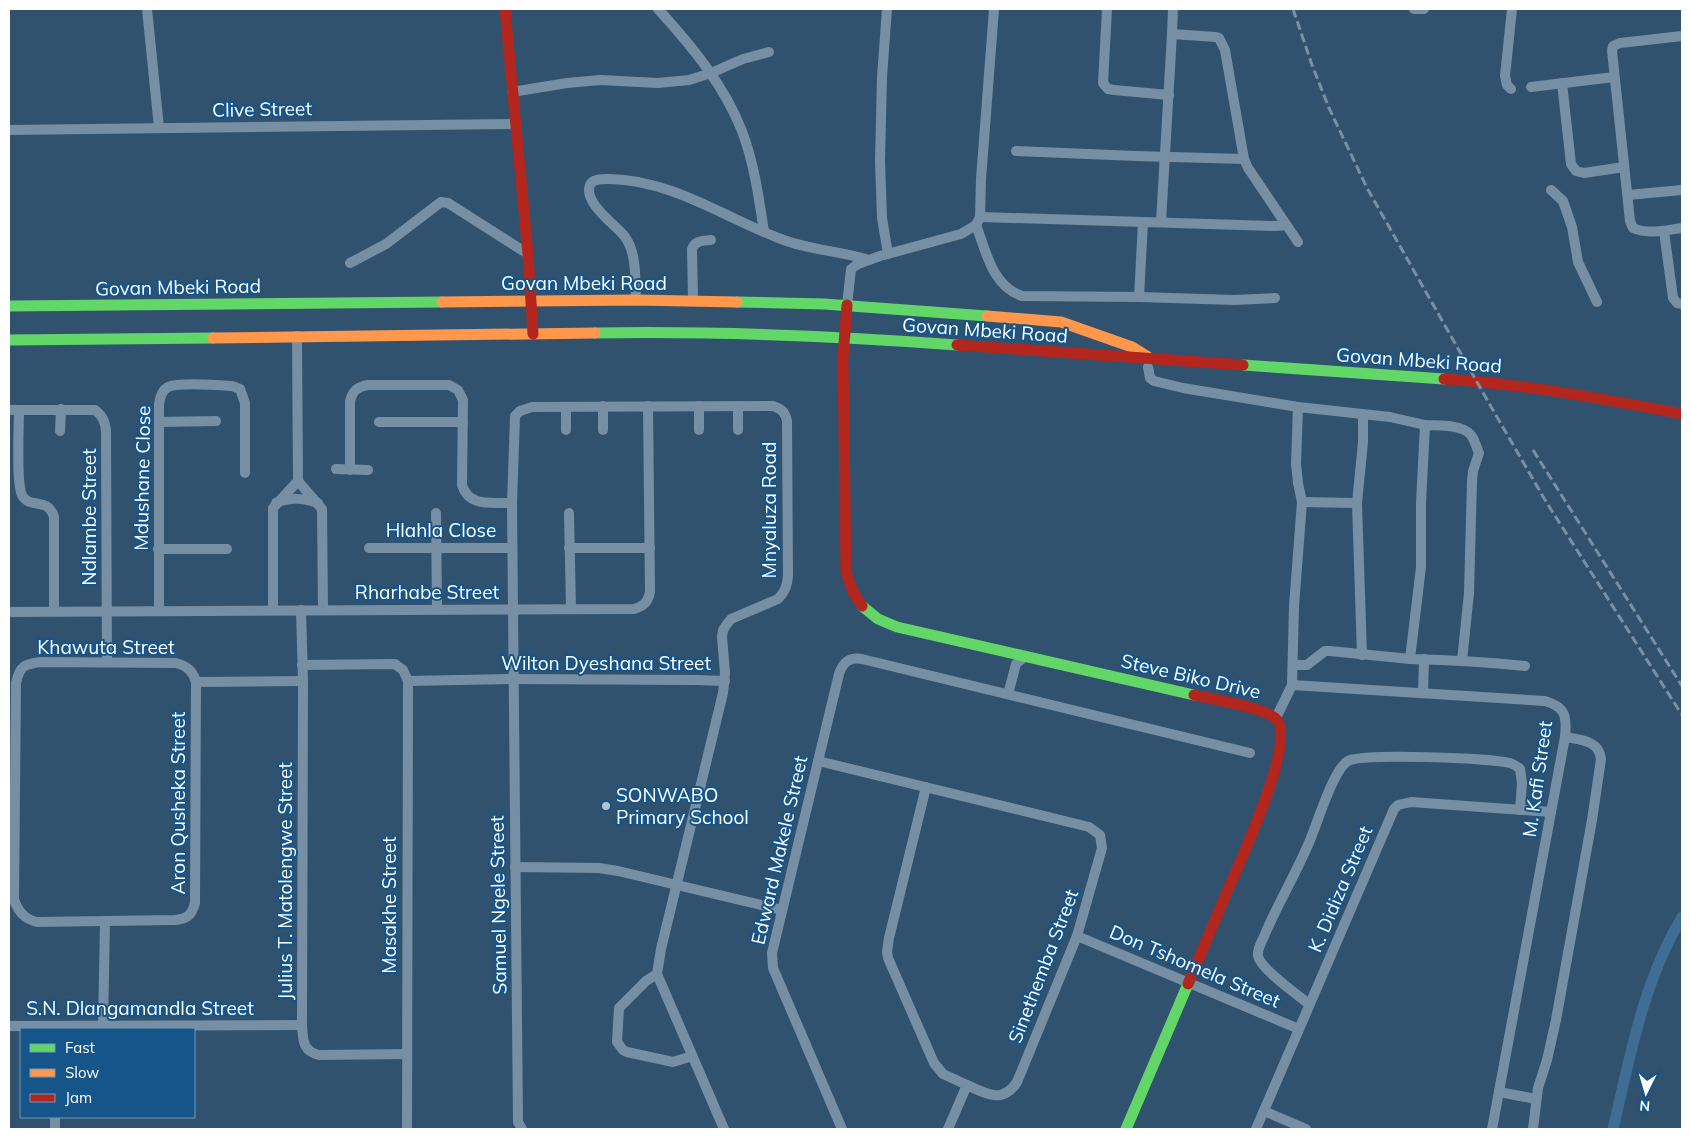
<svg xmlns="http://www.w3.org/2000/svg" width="1691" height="1138" viewBox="0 0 1691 1138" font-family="Mulish,sans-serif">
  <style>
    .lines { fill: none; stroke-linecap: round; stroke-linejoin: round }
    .canal { stroke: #3f6d93; stroke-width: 11 }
    .street { stroke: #778fa4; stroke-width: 10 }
    .fast { stroke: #63d668; stroke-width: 11 }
    .slow { stroke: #ff974d; stroke-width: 11 }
    .jam { stroke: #b3261e; stroke-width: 11 }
    .rail { stroke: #7890a3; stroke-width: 3; stroke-dasharray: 9 4; stroke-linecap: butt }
    .poi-dot { fill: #b7c2cd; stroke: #15558a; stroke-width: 2 }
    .labels { text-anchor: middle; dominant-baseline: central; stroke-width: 4; stroke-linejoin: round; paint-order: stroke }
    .street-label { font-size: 19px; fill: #fff; stroke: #15558a }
    .poi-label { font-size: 19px; fill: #fff; stroke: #15558a; text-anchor: start }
  </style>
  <rect width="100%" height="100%" fill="#30526f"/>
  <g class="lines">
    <path class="canal" d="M1613,1129c17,-72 30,-147 69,-212"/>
    <g class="street">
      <polyline points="147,9 159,128"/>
      <path d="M658,9c33,36 66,76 84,122 12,32 17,67 22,101"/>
      <polyline points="887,9 882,77 880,161 882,218 888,254"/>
      <polyline points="1107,9 1103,83 1108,89 1114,90 1169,95"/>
      <polyline points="1414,9 1424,9"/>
      <polyline points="1172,34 1173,9"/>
      <path d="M1682,36l-62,7 -7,3 -1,5 18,170 3,7c16,7 33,2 49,0"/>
      <polyline points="1562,83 1571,164 1576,171 1584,173 1624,167"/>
      <polyline points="1531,87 1614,77"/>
      <polyline points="1511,89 1507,85 1505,76 1512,9"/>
      <polyline points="512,92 567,83 600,80 658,83 689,80 711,73 743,59 769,52"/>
      <polyline points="9,130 515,124"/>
      <polyline points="1016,151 1136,156 1244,159"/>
      <polyline points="1551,190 1563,201 1572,227 1578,262 1597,302"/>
      <polyline points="1628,195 1682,190"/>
      <polyline points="980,217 1276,226 1286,225"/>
      <polyline points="1161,222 1172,34 1216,37 1219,38 1225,50 1244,159 1248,168 1298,242"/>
      <path d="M976,225c10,26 16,61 46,71l117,1 95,3 41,-2"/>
      <polyline points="1664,231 1673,298 1677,303 1682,304"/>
      <polyline points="350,263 386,244 441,202 448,203 528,254"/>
      <polyline points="1139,297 1143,222"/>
      <path d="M636,300c-1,-20 1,-47 -11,-63 -9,-12 -42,-34 -35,-52 3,-7 14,-6 20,-6 62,1 115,39 171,60 28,11 59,12 88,21"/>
      <path d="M693,300l-1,-51c3,-9 11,-8 19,-9"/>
      <polyline points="847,305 851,269 858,264 880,256 961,234 976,225 980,217 981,179 994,9"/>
      <polyline points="297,336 298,481 322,509 323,610"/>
      <polyline points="1148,367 1150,378 1154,381 1183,388 1298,407"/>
      <polyline points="603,406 603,430"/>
      <polyline points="699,406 699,430"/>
      <polyline points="738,406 738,430"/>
      <polyline points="566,407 566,430"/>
      <path d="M9,410h86c8,6 10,12 11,21l1,231"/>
      <path d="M19,410c0,16 -3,73 3,85 7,15 26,1 32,22v94"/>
      <polyline points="159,422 216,421"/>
      <polyline points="379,422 463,422"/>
      <polyline points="60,431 61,409"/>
      <polyline points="336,469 368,470"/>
      <path d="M350,470v-68c2,-11 7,-15 18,-17h81l9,5 5,10 -1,85c7,23 31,17 50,18"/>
      <polyline points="1302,502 1357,503"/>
      <path d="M276,503c15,-6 26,-5 42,0"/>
      <polyline points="436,513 437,609"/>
      <polyline points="569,513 571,609"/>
      <polyline points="369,548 512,548"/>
      <polyline points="569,548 650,548"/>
      <polyline points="158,549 227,549"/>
      <path d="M159,610v-206c1,-7 3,-14 9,-17 11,-5 50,-2 64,-1l8,3 5,14v70"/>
      <polyline points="273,610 273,508 298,481"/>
      <path d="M301,610l2,71 -1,344c1,14 0,26 17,30l88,-1"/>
      <path d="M9,612l625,-3c10,-3 14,-7 16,-17l-2,-186"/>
      <polyline points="1362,655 1357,503 1363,442 1363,414"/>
      <path d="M1462,661l7,-68 3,-112 1,-10 6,-18c-3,-6 -4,-14 -9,-19 -10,-10 -32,-8 -45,-9l-4,78v64l-11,92c38,1 76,3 115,7"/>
      <path d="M41,662l135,1c11,3 17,8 20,19l-1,221c-3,12 -8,16 -20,17l-138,2c-13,-3 -18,-10 -23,-22l2,-217c4,-18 9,-19 25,-21z"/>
      <polyline points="302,665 395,664 403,670 408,681 407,1129"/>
      <polyline points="1293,665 1307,665 1325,651 1330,651 1410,659"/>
      <polyline points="408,681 513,679 696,680 725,681"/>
      <polyline points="196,682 303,681"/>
      <polyline points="1292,685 1294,606 1302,502 1298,483 1296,464 1298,407 1390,417 1425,425"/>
      <polyline points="1423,693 1424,659"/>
      <polyline points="1008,694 1016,664 1025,656"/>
      <path d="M1276,718l16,-33 253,16c21,6 22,16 20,36l-73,392"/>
      <path d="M818,761l271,66 11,8 2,13 -25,88 -60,146c-14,22 -31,12 -50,3l-19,44"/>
      <polyline points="926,787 889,938 887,952 888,958 934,1063 943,1074 967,1085"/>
      <polyline points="515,867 599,868 618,871 782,910"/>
      <polyline points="1077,936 1299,1029"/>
      <polyline points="657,974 646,981 619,1008 617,1042 623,1050 627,1052 673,1062 692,1056"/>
      <path d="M1309,1004c-10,-8 -51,-37 -51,-49 -1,-7 5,-15 7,-21 13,-30 30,-59 43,-89 8,-17 25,-76 40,-84 14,-8 143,-3 162,2 4,1 7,3 10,6l2,14 -2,27"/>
      <polyline points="9,1026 302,1025"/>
      <polyline points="103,1026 105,921"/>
      <polyline points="1499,1092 1536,1099"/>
      <polyline points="1264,1111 1306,1129"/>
      <polyline points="55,1117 55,1129"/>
      <path d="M522,1129l-4,-7 -5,-513 -1,-106 3,-87 5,-5 12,-4 241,-1c9,3 12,6 14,15l1,155c-1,10 -3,16 -10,23l-47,20 -4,5 -4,6 -1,7 3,36 -2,20 -62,256 -4,25 67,155"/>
      <path d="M842,1129l-69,-161 -1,-15 67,-279c4,-12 10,-17 23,-15l388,94"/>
      <polyline points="1256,1129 1394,809 1398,805 1411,802 1551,812"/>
      <path d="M1533,1129l5,-41 9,-28 9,-40 36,-200 9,-61c-2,-19 -21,-19 -36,-22"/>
    </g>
    <g class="fast">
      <polyline points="737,302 824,304 987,316"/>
      <polyline points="9,306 442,302"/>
      <path d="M595,333c121,-2 241,3 362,12"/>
      <polyline points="9,340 213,338"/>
      <polyline points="1243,365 1444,379"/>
      <polyline points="862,606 878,619 897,627 1194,695"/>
      <polyline points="1126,1129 1188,984"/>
    </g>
    <g class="slow">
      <polyline points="442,302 636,300 737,302"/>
      <polyline points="987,316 1061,322 1132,347 1148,357"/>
      <polyline points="213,338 595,333"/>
    </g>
    <g class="jam">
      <polyline points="505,9 528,254 533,334"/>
      <polyline points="847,305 843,358 846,572 853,592 862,606"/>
      <polyline points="957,345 1243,365"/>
      <path d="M1444,379c81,5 159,20 238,35"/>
      <path d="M1188,984c13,-31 26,-61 39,-92 12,-28 69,-149 50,-172 -9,-12 -67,-21 -83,-25"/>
    </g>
    <g class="rail">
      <polyline points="1293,9 1312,65 1329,108 1367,188 1490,405 1545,500 1682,715"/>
      <polyline points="1533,450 1682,686"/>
    </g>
  </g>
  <circle class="poi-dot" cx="606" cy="806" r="5"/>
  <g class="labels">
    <g class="street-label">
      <text transform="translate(262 109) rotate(-1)">Clive Street</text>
      <text x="584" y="283">Govan Mbeki Road</text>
      <text transform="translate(178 287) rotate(-1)">Govan Mbeki Road</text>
      <text transform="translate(985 330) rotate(4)">Govan Mbeki Road</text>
      <text transform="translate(1419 360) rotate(4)">Govan Mbeki Road</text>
      <text transform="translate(142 478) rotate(-89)">Mdushane Close</text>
      <text transform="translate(769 510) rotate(-90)">Mnyaluza Road</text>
      <text transform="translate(89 517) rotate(-90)">Ndlambe Street</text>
      <text x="441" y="530">Hlahla Close</text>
      <text x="427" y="592">Rharhabe Street</text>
      <text x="106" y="647">Khawuta Street</text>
      <text x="606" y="663">Wilton Dyeshana Street</text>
      <text transform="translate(1191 676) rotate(13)">Steve Biko Drive</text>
      <text transform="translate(1537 779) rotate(-82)">M. Kafi Street</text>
      <text transform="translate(178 803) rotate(-90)">Aron Qusheka Street</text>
      <text transform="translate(779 850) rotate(-77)">Edward Makele Street</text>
      <text transform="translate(285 881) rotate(-90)">Julius T. Matolengwe Street</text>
      <text transform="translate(1340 889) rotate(-67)">K. Didiza Street</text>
      <text transform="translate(389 905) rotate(-90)">Masakhe Street</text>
      <text transform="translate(498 905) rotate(-91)">Samuel Ngele Street</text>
      <text transform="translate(1043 966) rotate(-69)">Sinethemba Street</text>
      <text transform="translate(1195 966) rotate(23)">Don Tshomela Street</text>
      <text x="140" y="1008">S.N. Dlangamandla Street</text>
    </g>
    <g class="poi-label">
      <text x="616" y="795">SONWABO<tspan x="616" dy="22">Primary School</tspan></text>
    </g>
  </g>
  <rect width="1691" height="1138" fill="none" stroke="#ffffff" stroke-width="20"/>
  <rect x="20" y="1028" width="175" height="90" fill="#15558a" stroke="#7399b9"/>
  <rect x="30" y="1044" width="25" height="8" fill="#63d668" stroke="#7399b9"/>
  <text x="65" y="1053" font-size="15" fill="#ffffff">Fast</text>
  <rect x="30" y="1069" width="25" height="8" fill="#ff974d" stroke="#7399b9"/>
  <text x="65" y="1078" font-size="15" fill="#ffffff">Slow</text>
  <rect x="30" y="1094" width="25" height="8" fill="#b3261e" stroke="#7399b9"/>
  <text x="65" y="1103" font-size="15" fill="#ffffff">Jam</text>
  <g transform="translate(1646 1093) rotate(185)" stroke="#15558a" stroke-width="4" paint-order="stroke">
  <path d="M0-4L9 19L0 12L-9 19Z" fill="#ffffff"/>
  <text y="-8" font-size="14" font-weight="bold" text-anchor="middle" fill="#ffffff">N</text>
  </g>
</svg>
